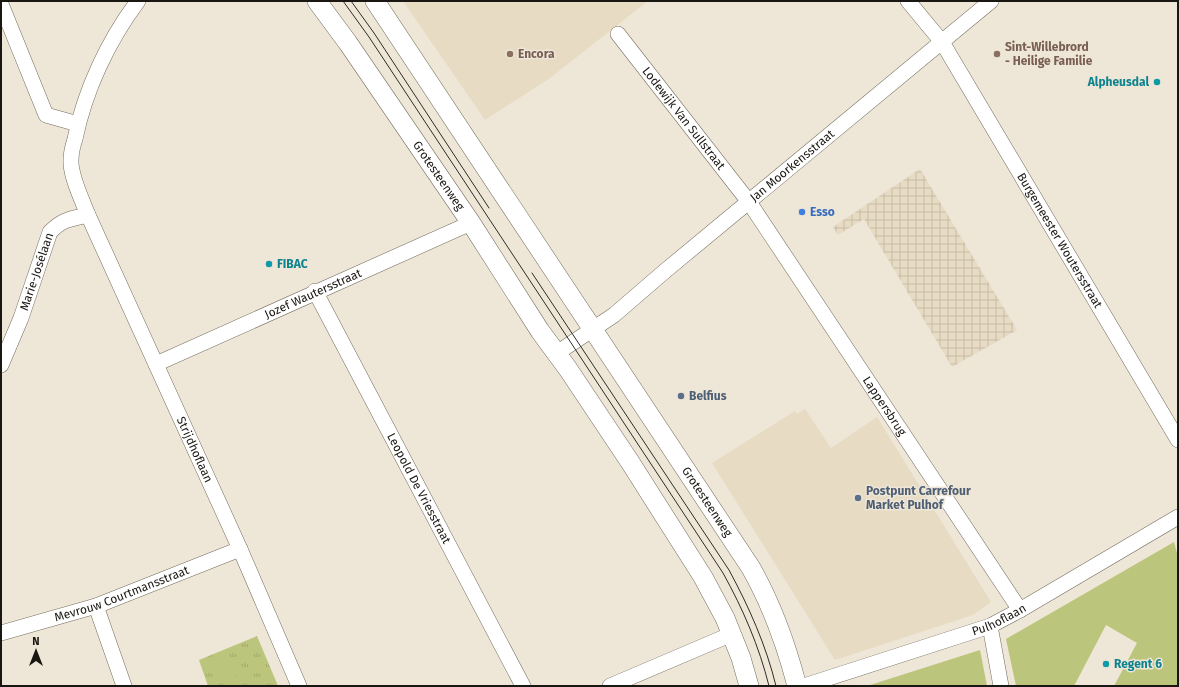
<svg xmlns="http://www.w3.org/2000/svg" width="1179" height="687" viewBox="0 0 1179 687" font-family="'Fira Sans',sans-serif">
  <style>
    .built { fill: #e7dbc4 }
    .industrial { fill: url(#industrial-grid) }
    .grass { fill: url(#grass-tufts) }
    .garden { fill: #bcc57c }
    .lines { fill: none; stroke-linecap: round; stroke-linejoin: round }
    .minor-casing { stroke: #746d5f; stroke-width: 16 }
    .major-casing { stroke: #746d5f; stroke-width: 20 }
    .minor { stroke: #fff; stroke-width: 15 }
    .major { stroke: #fff; stroke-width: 19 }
    .tram { stroke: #302c26; stroke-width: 1 }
    .education-dot { fill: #8d6e63; stroke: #eee6d6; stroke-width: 1.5 }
    .culture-dot { fill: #0f9aa8; stroke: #eee6d6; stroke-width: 1.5 }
    .shop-dot { fill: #3f7fe0; stroke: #eee6d6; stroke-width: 1.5 }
    .service-dot { fill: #5c6f8a; stroke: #eee6d6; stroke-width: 1.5 }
    .labels { text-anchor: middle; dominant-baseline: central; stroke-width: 3; stroke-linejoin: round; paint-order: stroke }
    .education-label { font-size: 12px; font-weight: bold; fill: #785e54; stroke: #eee6d6; text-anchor: start }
    .culture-label { font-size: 12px; font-weight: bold; fill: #0d838f; stroke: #eee6d6; text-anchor: start }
    .street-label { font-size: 12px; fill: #1a1712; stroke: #eee6d6 }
    .shop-label { font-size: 12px; font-weight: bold; fill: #366cbe; stroke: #eee6d6; text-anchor: start }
    .service-label { font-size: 12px; font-weight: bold; fill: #4e5e75; stroke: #eee6d6; text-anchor: start }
  </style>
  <defs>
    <pattern id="industrial-grid" width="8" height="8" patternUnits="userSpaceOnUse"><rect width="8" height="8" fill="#e7dbc4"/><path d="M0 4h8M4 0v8" fill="none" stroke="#c6bba7"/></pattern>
    <pattern id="grass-tufts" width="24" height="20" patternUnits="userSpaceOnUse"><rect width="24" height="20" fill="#bcc57c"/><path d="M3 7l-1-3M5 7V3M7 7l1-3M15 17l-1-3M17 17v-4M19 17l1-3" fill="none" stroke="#a1a86a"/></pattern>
  </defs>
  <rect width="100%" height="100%" fill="#eee6d6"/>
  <g class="built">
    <polygon points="403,1 648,1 550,78 485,120"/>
    <polygon points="805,409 831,448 877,417 991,602 973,615 835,660 712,463 795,411 797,414"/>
  </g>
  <polygon class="industrial" points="920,169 1017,330 952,367 864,219 838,235 833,227"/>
  <polygon class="grass" points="257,636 278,686 208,686 199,660"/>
  <g class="garden">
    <polygon points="1174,542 1178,557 1178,686 1114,686 1137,643 1106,625 1074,686 1016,686 1006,639"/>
    <polygon points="980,650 987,686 866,686 867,686"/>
    <polygon points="210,660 237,667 235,680 207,672"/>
  </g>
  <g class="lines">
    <defs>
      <g id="minor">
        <path id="s1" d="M138,1c-30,40 -53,89 -63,138 -2,6 -4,14 -4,21 -1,15 11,40 17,55l152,334 59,137"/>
        <path id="s2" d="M908,1l34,41 236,398"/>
        <polyline points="1,4 46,115 78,124"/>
        <path id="s3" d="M618,34l131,168 271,408"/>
        <path id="s4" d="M315,291l208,395"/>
        <path id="s5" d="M557,353l57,-38 51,-44 326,-270"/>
        <path id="s6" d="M156,364l315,-141"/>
        <path id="s7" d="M1,365l20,-47 29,-86c13,-13 20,-13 38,-17"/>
        <polyline points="96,606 124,686"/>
        <polyline points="990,626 1001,686"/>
        <path id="s8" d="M1,633l95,-27 144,-57"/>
        <polyline points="610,686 732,634"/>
        <path id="s9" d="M804,686l186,-60 30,-16 158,-93"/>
      </g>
      <g id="major">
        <path id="s10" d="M317,1l31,42 123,180 69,108 28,38 62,93 73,115 22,41 16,40 8,28"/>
        <path id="s11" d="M375,1l376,567c21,37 35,76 46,118"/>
      </g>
    </defs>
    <use href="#minor" class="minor-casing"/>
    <use href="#major" class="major-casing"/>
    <use href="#minor" class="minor"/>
    <use href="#major" class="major"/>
    <g class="tram">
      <path d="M343,1l26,36 354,536c20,36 36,73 46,113"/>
      <polyline points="351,1 374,33 489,208"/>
      <path d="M532,273l197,297c20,37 37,75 47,116"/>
    </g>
  </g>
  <g class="education-dot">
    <circle cx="510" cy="54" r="4"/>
    <circle cx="997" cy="54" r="4"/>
  </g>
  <g class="culture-dot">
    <circle cx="1157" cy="82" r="4"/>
    <circle cx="269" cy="264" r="4"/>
    <circle cx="1106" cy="664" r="4"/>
  </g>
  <circle class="shop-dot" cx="802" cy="212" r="4"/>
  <g class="service-dot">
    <circle cx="681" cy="396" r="4"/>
    <circle cx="858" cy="498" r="4"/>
  </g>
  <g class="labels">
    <g class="education-label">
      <text x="1005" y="47">Sint-Willebrord<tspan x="1005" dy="14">- Heilige Familie</tspan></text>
      <text x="518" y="54">Encora</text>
    </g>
    <g class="culture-label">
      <text x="1149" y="82" text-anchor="end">Alpheusdal</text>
      <text x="277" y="264">FIBAC</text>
      <text x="1114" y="664">Regent 6</text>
    </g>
    <g class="street-label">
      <text stroke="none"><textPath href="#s3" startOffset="107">Lodewijk Van Sullstraat</textPath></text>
      <text stroke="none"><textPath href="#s5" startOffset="301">Jan Moorkensstraat</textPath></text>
      <text stroke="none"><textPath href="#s10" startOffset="213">Grotesteenweg</textPath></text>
      <text stroke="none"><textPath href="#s2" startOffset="284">Burgemeester Woutersstraat</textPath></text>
      <text stroke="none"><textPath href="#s7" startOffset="100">Marie-Josélaan</textPath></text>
      <text stroke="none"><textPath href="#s6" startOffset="172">Jozef Wautersstraat</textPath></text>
      <text stroke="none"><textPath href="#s3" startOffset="458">Lappersbrug</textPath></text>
      <text stroke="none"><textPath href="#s1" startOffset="490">Strijdhoflaan</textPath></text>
      <text stroke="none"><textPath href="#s4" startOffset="223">Leopold De Vriesstraat</textPath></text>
      <text stroke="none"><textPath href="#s11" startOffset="601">Grotesteenweg</textPath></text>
      <text stroke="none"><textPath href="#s8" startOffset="127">Mevrouw Courtmansstraat</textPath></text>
      <text stroke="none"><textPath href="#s9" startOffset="206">Pulhoflaan</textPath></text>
    </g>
    <g class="shop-label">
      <text x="810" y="212">Esso</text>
    </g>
    <g class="service-label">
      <text x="689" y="396">Belfius</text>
      <text x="866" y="491">Postpunt Carrefour<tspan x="866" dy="14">Market Pulhof</tspan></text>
    </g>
  </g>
  <rect width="1179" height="687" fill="none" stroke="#1a1712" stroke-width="4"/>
  <g transform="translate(36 651)" stroke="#eee6d6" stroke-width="3" paint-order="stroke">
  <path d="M0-3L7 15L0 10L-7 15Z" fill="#1a1712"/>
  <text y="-6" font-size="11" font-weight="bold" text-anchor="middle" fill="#1a1712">N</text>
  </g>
</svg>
